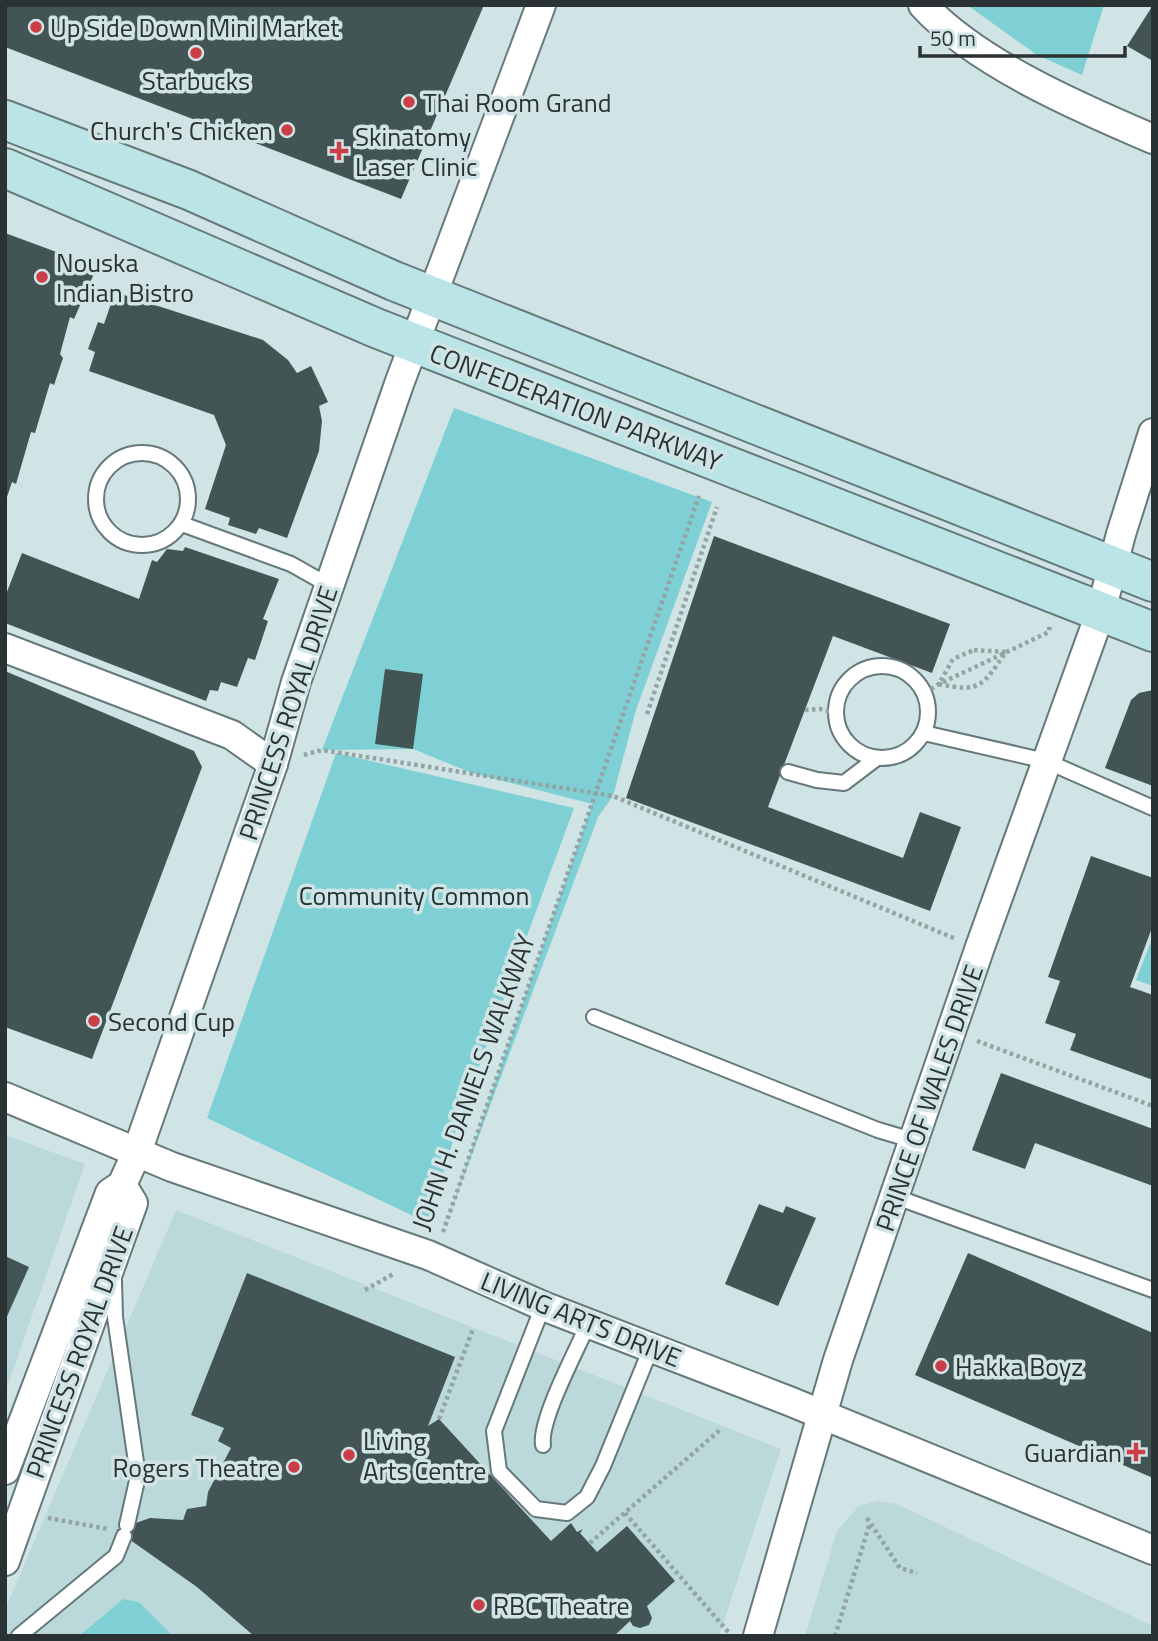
<svg xmlns="http://www.w3.org/2000/svg" width="1158" height="1641" viewBox="0 0 1158 1641" font-family="'Titillium Web',sans-serif">
  <style>
    .built { fill: #bbd8da }
    .green { fill: #7ed0d5 }
    .building { fill: #435455 }
    .lines { fill: none; stroke-linecap: round; stroke-linejoin: round }
    .lane-casing { stroke: #66797a; stroke-width: 18 }
    .street-casing { stroke: #66797a; stroke-width: 32 }
    .secondary-casing { stroke: #66797a; stroke-width: 42 }
    .path { stroke: #94a3a4; stroke-width: 4.5; stroke-dasharray: 3.5 3.5; stroke-linecap: butt }
    .lane { stroke: #fff; stroke-width: 14 }
    .street { stroke: #fff; stroke-width: 28 }
    .secondary { stroke: #bbe4e6; stroke-width: 38 }
    .poi-dot { fill: #cd3d48; stroke: #d0e4e5; stroke-width: 2.5 }
    .labels { text-anchor: middle; dominant-baseline: central; stroke-width: 7; stroke-linejoin: round; paint-order: stroke }
    .poi-label { font-size: 26px; fill: #2b3233; stroke: #d0e4e5; text-anchor: start }
    .street-label { font-size: 26px; fill: #2b3233; stroke: #d0e4e5 }
    .park-label { font-size: 26px; fill: #203638; stroke: #d0e4e5 }
  </style>
  <rect width="100%" height="100%" fill="#d0e4e5"/>
  <g class="built">
    <polygon points="5,1135 85,1164 5,1393"/>
    <polygon points="176,1210 781,1449 719,1636 173,1636 139,1602 123,1599 79,1636 6,1636 5,1610"/>
    <polygon points="878,1501 897,1504 1153,1626 1153,1636 805,1636 837,1531 859,1506"/>
  </g>
  <g class="green">
    <polygon points="967,5 1104,5 1082,75 1037,55"/>
    <polygon points="454,408 712,502 636,710 613,796 598,817 444,1229 592,804 472,773 413,749 322,750"/>
    <polygon points="336,753 574,808 460,1118 428,1223 207,1118"/>
    <polygon points="1153,936 1153,986 1136,980"/>
    <polygon points="123,1599 139,1602 173,1636 79,1636"/>
  </g>
  <g class="building">
    <polygon points="5,5 484,5 401,199 5,47"/>
    <polygon points="1153,5 1153,61 1127,46"/>
    <polygon points="5,233 97,267 74,319 70,317 60,354 63,358 54,385 50,383 35,433 31,432 16,484 12,482 6,500"/>
    <polygon points="115,292 263,340 288,360 297,373 311,366 328,402 319,406 322,421 319,451 287,538 259,528 256,534 228,525 230,518 205,509 226,445 214,415 89,371 95,352 88,349 98,322 104,324"/>
    <polygon points="714,536 950,624 932,673 833,636 768,807 903,858 920,812 961,827 930,911 626,798"/>
    <polygon points="185,547 279,579 263,619 268,621 255,660 248,658 237,687 221,682 218,691 210,690 206,701 5,623 5,597 22,553 139,599 152,560 157,562 167,549 183,551"/>
    <polygon points="385,669 423,674 413,749 375,744"/>
    <polygon points="5,671 194,751 202,767 92,1059 5,1027"/>
    <polygon points="1153,690 1153,786 1105,768 1131,700 1139,693"/>
    <polygon points="1091,856 1153,878 1153,925 1130,987 1153,995 1153,1080 1070,1050 1076,1034 1045,1023 1060,981 1048,977"/>
    <polygon points="1001,1073 1153,1129 1153,1186 1035,1143 1025,1169 972,1150"/>
    <polygon points="759,1204 783,1213 786,1206 816,1218 778,1306 725,1284"/>
    <polygon points="968,1253 1153,1333 1153,1478 915,1375"/>
    <polygon points="5,1256 29,1267 5,1321"/>
    <polygon points="247,1273 455,1357 428,1426 439,1419 551,1541 571,1523 577,1532 583,1529 580,1533 597,1552 627,1526 675,1581 647,1606 652,1618 649,1625 640,1628 633,1626 630,1621 614,1636 254,1636 197,1587 116,1530 150,1518 183,1520 187,1509 206,1506 208,1492 231,1448 218,1441 224,1428 191,1415"/>
  </g>
  <g class="lines">
    <defs>
      <g id="lane">
        <circle cx="142" cy="499" r="46"/>
        <polyline points="182,524 291,564 330,586"/>
        <circle cx="882" cy="712" r="46"/>
        <polyline points="924,733 1046,761 1153,808"/>
        <polyline points="788,772 817,780 844,783 877,758"/>
        <polyline points="594,1017 878,1130 915,1141"/>
        <polyline points="896,1197 1153,1290"/>
        <polyline points="114,1281 115,1317 138,1476 127,1525"/>
        <polyline points="543,1306 494,1431 499,1471 536,1509 567,1513 587,1497 603,1466 651,1348"/>
        <path d="M543,1445c-4,-25 34,-95 45,-121"/>
        <polyline points="19,1636 116,1556 124,1536"/>
      </g>
      <g id="street">
        <path d="M923,5c53,58 157,103 230,134"/>
        <polyline points="5,648 232,735 273,764"/>
        <polyline points="5,1097 172,1167 428,1255 543,1306 789,1401 1153,1550"/>
        <polyline points="5,1470 110,1193 122,1185 137,1152 273,764 296,682 399,384 541,5"/>
        <polyline points="5,1561 133,1203 122,1185"/>
        <polyline points="758,1636 838,1360 980,947 1101,611 1121,534 1153,433"/>
      </g>
      <g id="secondary">
        <polyline points="5,120 189,190 394,281 1153,582"/>
        <polyline points="5,168 376,328 1153,632"/>
      </g>
    </defs>
    <use href="#lane" class="lane-casing"/>
    <use href="#street" class="street-casing"/>
    <use href="#secondary" class="secondary-casing"/>
    <g class="path">
      <path d="M974,650l32,2c-24,34 -25,41 -67,32l14,-25z"/>
      <polyline points="925,693 939,684 1049,632 1050,624"/>
      <polyline points="805,710 820,709 836,713"/>
      <polyline points="647,714 717,507"/>
      <polyline points="304,755 322,750 613,796 956,939"/>
      <polyline points="977,1041 1153,1106"/>
      <polyline points="443,1232 699,496"/>
      <polyline points="365,1290 395,1273"/>
      <polyline points="439,1419 473,1329"/>
      <polyline points="625,1513 730,1634"/>
      <polyline points="48,1518 108,1529"/>
      <polyline points="867,1518 900,1568 917,1573"/>
      <polyline points="590,1543 721,1429"/>
      <polyline points="835,1636 870,1523"/>
    </g>
    <use href="#lane" class="lane"/>
    <use href="#street" class="street"/>
    <use href="#secondary" class="secondary"/>
  </g>
  <g class="poi-dot">
    <circle cx="36" cy="27" r="7"/>
    <circle cx="196" cy="53" r="7"/>
    <circle cx="409" cy="102" r="7"/>
    <circle cx="287" cy="130" r="7"/>
    <path d="M335.5 140.5h7v7h7v7h-7v7h-7v-7h-7v-7h7z"/>
    <circle cx="42" cy="277" r="7"/>
    <circle cx="94" cy="1021" r="7"/>
    <circle cx="941" cy="1366" r="7"/>
    <path d="M1132.5 1441.5h7v7h7v7h-7v7h-7v-7h-7v-7h7z"/>
    <circle cx="349" cy="1455" r="7"/>
    <circle cx="294" cy="1467" r="7"/>
    <circle cx="479" cy="1605" r="7"/>
  </g>
  <g class="labels">
    <g class="poi-label">
      <text x="50" y="27">Up Side Down Mini Market</text>
      <text x="196" y="80" text-anchor="middle">Starbucks</text>
      <text x="423" y="102">Thai Room Grand</text>
      <text x="273" y="130" text-anchor="end">Church's Chicken</text>
      <text x="355" y="136">Skinatomy<tspan x="355" dy="30">Laser Clinic</tspan></text>
      <text x="56" y="262">Nouska<tspan x="56" dy="30">Indian Bistro</tspan></text>
      <text x="108" y="1021">Second Cup</text>
      <text x="955" y="1366">Hakka Boyz</text>
      <text x="363" y="1440">Living<tspan x="363" dy="30">Arts Centre</tspan></text>
      <text x="1122" y="1452" text-anchor="end">Guardian</text>
      <text x="280" y="1467" text-anchor="end">Rogers Theatre</text>
      <text x="493" y="1605">RBC Theatre</text>
    </g>
    <g class="street-label">
      <text transform="translate(576 407) rotate(21)">CONFEDERATION PARKWAY</text>
      <text transform="translate(288 713) rotate(-72)">PRINCESS ROYAL DRIVE</text>
      <text transform="translate(473 1082) rotate(-70)">JOHN H. DANIELS WALKWAY</text>
      <text transform="translate(929 1098) rotate(-71)">PRINCE OF WALES DRIVE</text>
      <text transform="translate(581 1319) rotate(22)">LIVING ARTS DRIVE</text>
      <text transform="translate(79 1352) rotate(-70)">PRINCESS ROYAL DRIVE</text>
    </g>
    <g class="park-label">
      <text x="414" y="895">Community Common</text>
    </g>
  </g>
  <rect width="1158" height="1641" fill="none" stroke="#2b3233" stroke-width="14"/>
  <path d="M920 46v10h205v-10" fill="none" stroke="#2b3233" stroke-width="3.5"/>
  <text x="930" y="46" font-size="21" fill="#2b3233" stroke="#d0e4e5" stroke-width="5" paint-order="stroke">50 m</text>
</svg>
